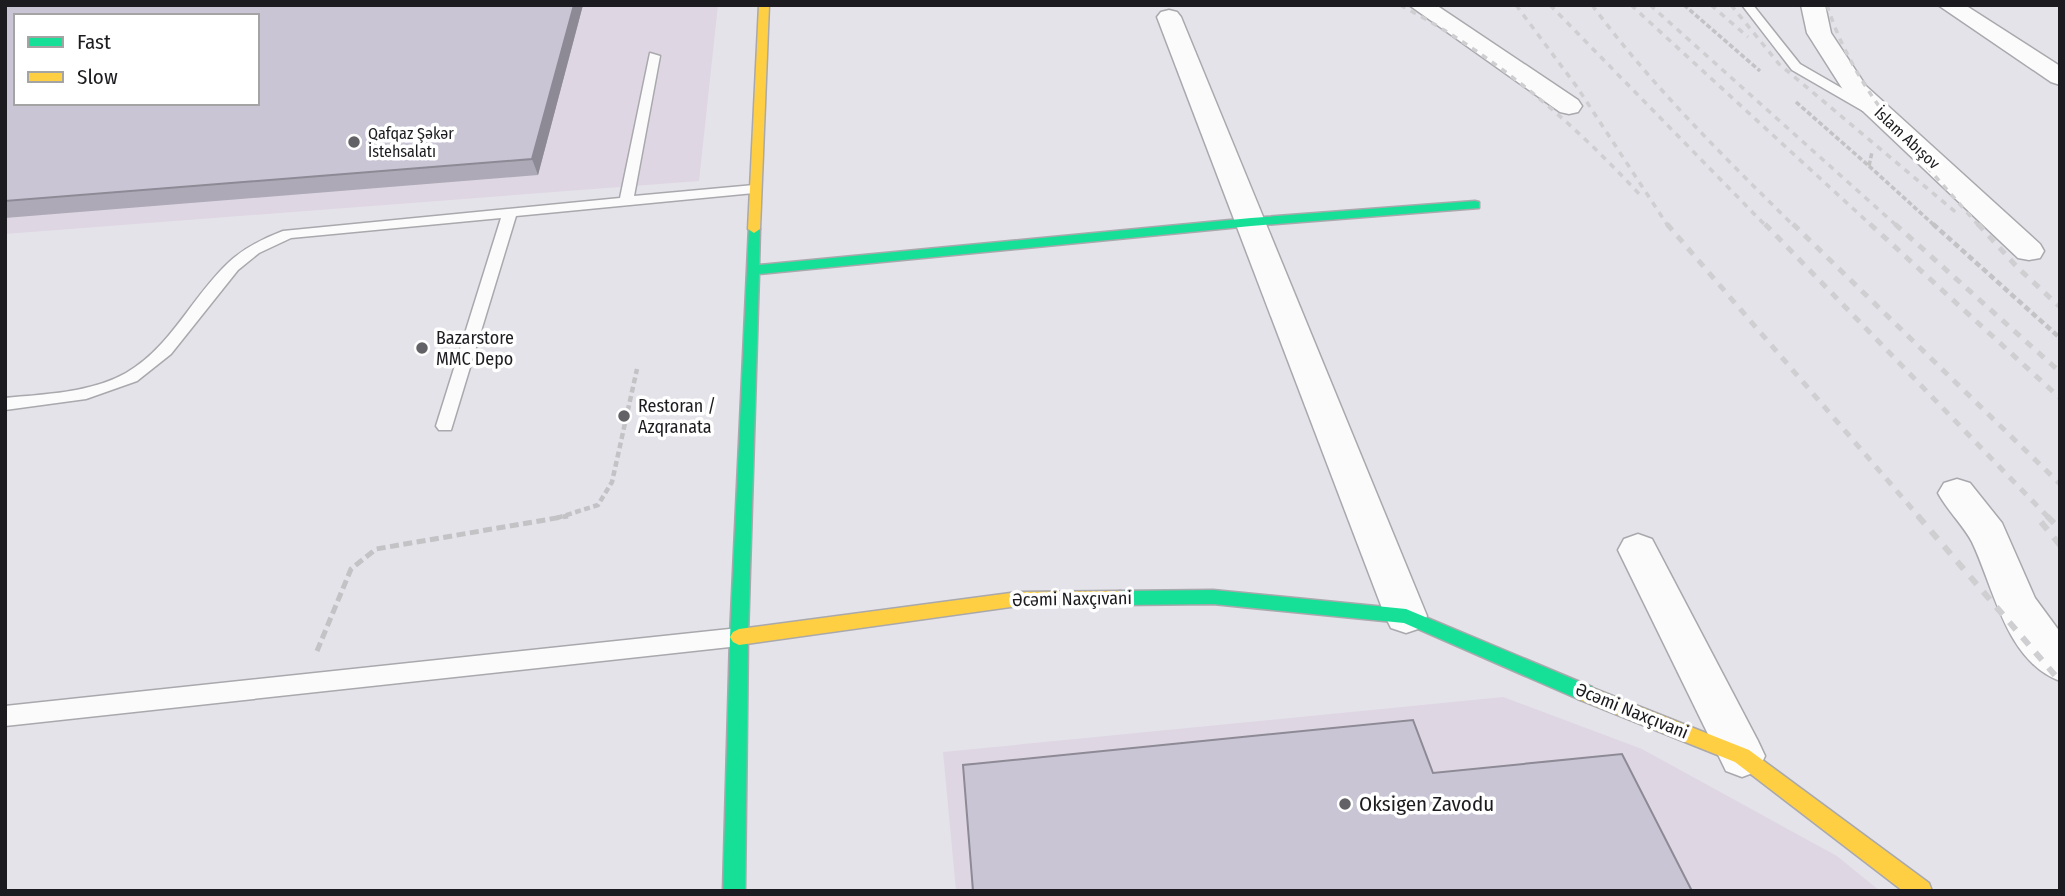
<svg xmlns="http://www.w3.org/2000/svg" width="2065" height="896" viewBox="0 0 2065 896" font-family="'Fira Sans Condensed',sans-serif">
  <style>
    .industrial { fill: #dfd6e3; fill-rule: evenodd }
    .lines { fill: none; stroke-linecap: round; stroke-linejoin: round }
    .lane-casing { stroke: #a9a8ac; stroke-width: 3 }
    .street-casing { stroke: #a9a8ac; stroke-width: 3 }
    .fast-casing { stroke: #a9a8ac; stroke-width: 3 }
    .slow-casing { stroke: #a9a8ac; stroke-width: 3 }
    .path-far2 { stroke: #c3c2c5; stroke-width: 3.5; stroke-dasharray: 5 2.5; stroke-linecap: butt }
    .path-far1 { stroke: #c3c2c5; stroke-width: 4.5; stroke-dasharray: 6 3.5; stroke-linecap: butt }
    .path { stroke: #c3c2c5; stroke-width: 5; stroke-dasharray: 9 4.5; stroke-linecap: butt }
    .lane { fill: #fbfbfc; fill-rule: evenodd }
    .street { fill: #fbfbfc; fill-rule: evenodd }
    .fast { fill: #16e098; fill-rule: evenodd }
    .slow { fill: #ffcf43; fill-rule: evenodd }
    .rail-far2 { stroke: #cfced0; stroke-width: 3.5; stroke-dasharray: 6 6; stroke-linecap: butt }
    .rail-far1 { stroke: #cfced0; stroke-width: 5; stroke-dasharray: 8 8; stroke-linecap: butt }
    .rail { stroke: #cfced0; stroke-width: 6; stroke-dasharray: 10 10; stroke-linecap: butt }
    .wall { fill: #ada9b7 }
    .shaded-wall { fill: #8d8a95 }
    .building { fill: #c9c5d5; stroke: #8d8a95; stroke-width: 2; fill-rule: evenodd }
    .poi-dot { fill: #626166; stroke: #fff; stroke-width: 2.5 }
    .labels { text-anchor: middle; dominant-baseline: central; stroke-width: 7; stroke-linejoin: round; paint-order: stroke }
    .far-poi-label { font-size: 16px; fill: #1c1b1f; stroke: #fff; text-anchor: start }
    .far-street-label { font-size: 16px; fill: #1c1b1f; stroke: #fff }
    .poi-label { font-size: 18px; fill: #1c1b1f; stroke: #fff; text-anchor: start }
    .street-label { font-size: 18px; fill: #1c1b1f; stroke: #fff }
    .near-poi-label { font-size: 21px; fill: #1c1b1f; stroke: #fff; text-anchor: start }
  </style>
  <rect width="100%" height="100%" fill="#e4e3ea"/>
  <g class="industrial">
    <path d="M5,5h713l-19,176 -694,53zM16,16h241v87h-241z"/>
    <polygon points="1503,697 1642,749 1837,856 1880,891 956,891 943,752"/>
  </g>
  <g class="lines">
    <defs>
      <g id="lane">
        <polygon points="1742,5 1753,5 1800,64 1871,105 1871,111 1863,111 1792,70"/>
        <path d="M650,53l10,3 -26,140 120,-11 7,4 -7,4 -238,23 -65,214h-12l-3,-4 65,-208 -210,20 -32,15 -21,17 -67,84 -34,27 -51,18 -81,11v-12c40,-4 85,-5 121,-25 45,-26 65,-75 102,-110 16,-15 34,-24 55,-32l337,-33z"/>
        <polygon points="739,628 746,631 749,637 746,643 739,646 5,726 5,706"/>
      </g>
      <g id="street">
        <polygon points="1409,5 1436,5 1578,100 1582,106 1578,112 1569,114 1560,112"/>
        <polygon points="1801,5 1825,5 1831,33 1866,86 2040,244 2044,251 2040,258 2029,260 2018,258 1847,96 1807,33"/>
        <polygon points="1938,5 1965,5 2060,66 2060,85 2051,82"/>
        <polygon points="1169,10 1177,12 1181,17 1427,616 1421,628 1406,633 1391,628 1385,616 1157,17 1161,12"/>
        <path d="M1957,479l13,4 32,40 33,75 25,34v49c-54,-20 -66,-93 -88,-139 -9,-17 -25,-32 -34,-49l6,-10z"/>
        <polygon points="1638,534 1652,539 1758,741 1765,756 1758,771 1742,777 1726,771 1618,550 1624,539"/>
      </g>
      <g id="fast">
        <polygon points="1475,201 1479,202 1479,208 1251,226 759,274 748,637 745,891 723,891 730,637 749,226 754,225 760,229 759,265 1251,218"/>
        <polygon points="1213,590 1406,609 1592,687 1594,693 1592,699 1585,701 1578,699 1404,623 1213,604 1120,605 1114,603 1111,598 1114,593 1120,591"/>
      </g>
      <g id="slow">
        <polygon points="759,5 769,5 760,229 754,233 748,229"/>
        <polygon points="1120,591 1126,593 1129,598 1126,603 1120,605 1018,606 739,645 733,642 730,637 733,632 739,629 1018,592"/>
        <polygon points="1585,685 1749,750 1929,883 1932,891 1903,891 1735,762 1578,699 1576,693 1578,687"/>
      </g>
    </defs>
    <use href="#lane" class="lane-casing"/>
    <use href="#street" class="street-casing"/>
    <use href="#fast" class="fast-casing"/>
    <use href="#slow" class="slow-casing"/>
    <g class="path-far2">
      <polyline points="1684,5 1760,71"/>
      <polyline points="1796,102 1869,166 1872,152"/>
      <polyline points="1869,166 1935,226"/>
    </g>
    <g class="path-far1">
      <polyline points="1933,224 2060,338"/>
      <polyline points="557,518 598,505 612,482 637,369"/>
    </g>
    <polyline class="path" points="317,651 351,569 376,549 568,516"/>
    <use href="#lane" class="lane"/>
    <use href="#street" class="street"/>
    <use href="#fast" class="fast"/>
    <use href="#slow" class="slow"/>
    <g class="rail-far2">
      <path d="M1400,5c93,49 170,114 241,191"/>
      <polyline points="1516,5 1577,87 1668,226"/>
      <polyline points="1550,5 1766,226"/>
      <path d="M1592,5c61,82 130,150 202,221"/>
      <polyline points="1631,5 1872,226"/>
      <polyline points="1650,5 1897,226"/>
      <polyline points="1711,5 1748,37"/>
      <polyline points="1731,5 1779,64 1959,215"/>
      <path d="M1827,5c28,88 92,152 152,221"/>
    </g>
    <g class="rail-far1">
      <polyline points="1667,224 1920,518"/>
      <polyline points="1765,224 2049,518"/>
      <polyline points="1793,224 2060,484"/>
      <polyline points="1870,224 2060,398"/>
      <polyline points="1895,224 2060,372"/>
      <polyline points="1978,224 2017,267 2060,307"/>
    </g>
    <g class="rail">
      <polyline points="1918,516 2060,681"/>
      <polyline points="2047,516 2060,529"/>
      <polyline points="2041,522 2060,545"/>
    </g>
  </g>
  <polygon class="wall" points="5,5 583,5 538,175 5,218"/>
  <polygon class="shaded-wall" points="574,5 583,5 538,175 532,159"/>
  <g class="building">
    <path d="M5,5h569l-42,154 -527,42zM16,16h241v87h-241z"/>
    <polygon points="1413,720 1433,773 1622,754 1692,891 973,891 963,765"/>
  </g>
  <g class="poi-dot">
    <circle cx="354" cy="142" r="7"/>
    <circle cx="422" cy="348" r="7"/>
    <circle cx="624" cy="416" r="7"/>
    <circle cx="1345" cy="804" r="7"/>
  </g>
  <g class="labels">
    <g class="far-poi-label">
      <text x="368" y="133">Qafqaz Şəkər<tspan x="368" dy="18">İstehsalatı</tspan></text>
    </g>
    <g class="far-street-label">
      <text transform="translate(1907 138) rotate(43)">İslam Abışov</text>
    </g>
    <g class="poi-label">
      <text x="436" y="338">Bazarstore<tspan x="436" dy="21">MMC Depo</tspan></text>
      <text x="638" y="406">Restoran /<tspan x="638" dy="21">Azqranata</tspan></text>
    </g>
    <g class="street-label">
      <text transform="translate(1072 599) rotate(-1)">Əcəmi Naxçıvani</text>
      <text transform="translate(1632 711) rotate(22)">Əcəmi Naxçıvani</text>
    </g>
    <g class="near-poi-label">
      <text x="1359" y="804">Oksigen Zavodu</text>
    </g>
  </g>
  <rect width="2065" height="896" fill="none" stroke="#1c1b1f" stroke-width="14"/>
  <rect x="14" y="14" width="245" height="91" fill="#ffffff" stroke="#a4a4a5" stroke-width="2"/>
  <rect x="28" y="37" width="35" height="10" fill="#16e098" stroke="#a4a4a5" stroke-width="2"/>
  <text x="77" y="49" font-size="21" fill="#1c1b1f">Fast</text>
  <rect x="28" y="72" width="35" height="10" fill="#ffcf43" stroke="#a4a4a5" stroke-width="2"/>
  <text x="77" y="84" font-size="21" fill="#1c1b1f">Slow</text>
</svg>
